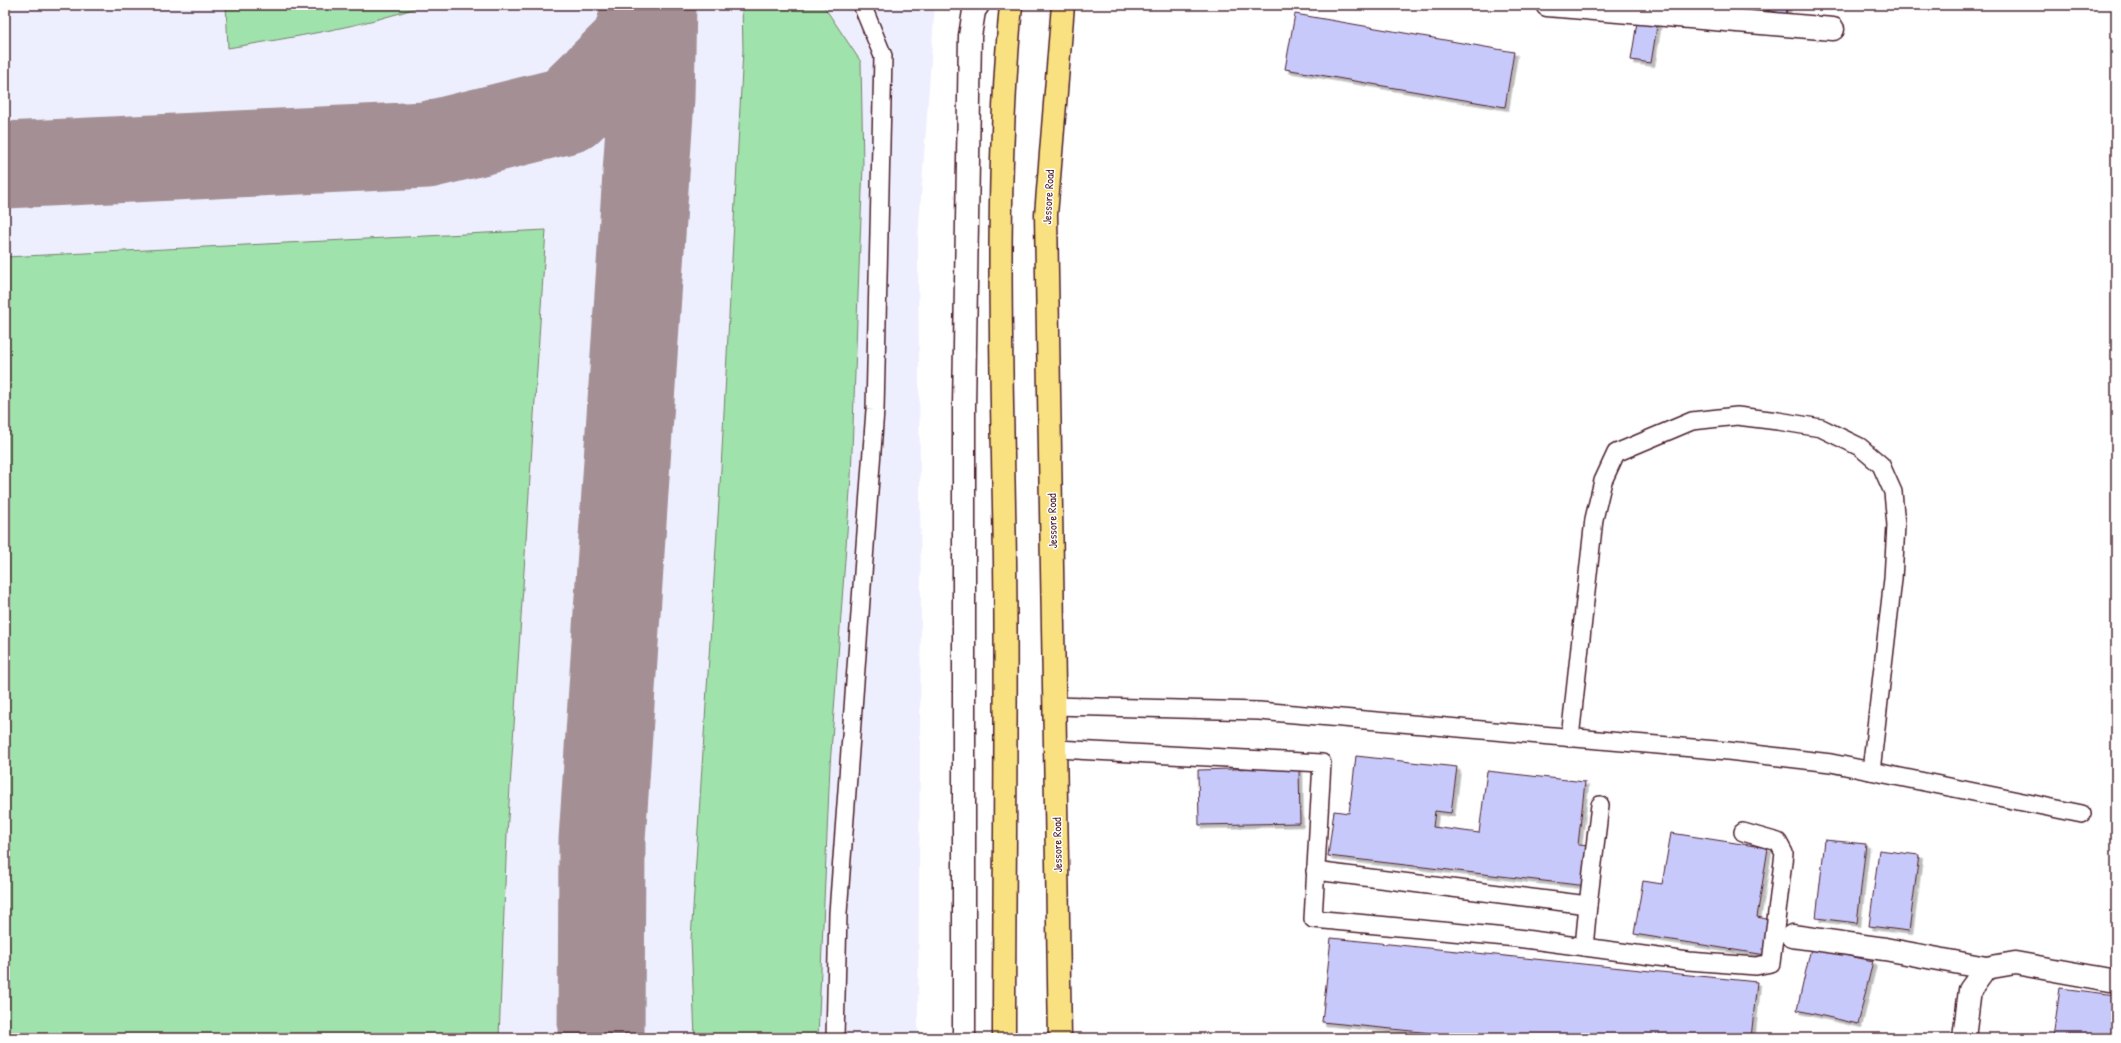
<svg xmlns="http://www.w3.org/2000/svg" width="2121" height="1043" viewBox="0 0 2121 1043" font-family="'Patrick Hand',sans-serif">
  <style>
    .built { fill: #eeeffe }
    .green { fill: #a0e2ac; stroke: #75806c }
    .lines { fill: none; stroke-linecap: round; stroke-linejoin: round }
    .taxiway { stroke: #a48f95; stroke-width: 87 }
    .building { fill: #c8c9fb; stroke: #4a1f2b; filter: url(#shadow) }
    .service-casing { stroke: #4a1f2b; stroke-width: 20 }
    .minor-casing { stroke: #4a1f2b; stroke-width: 25 }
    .tertiary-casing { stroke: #4a1f2b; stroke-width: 25 }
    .trunk-casing { stroke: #4a1f2b; stroke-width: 25 }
    .service { stroke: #fff; stroke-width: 17 }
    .minor { stroke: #fff; stroke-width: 22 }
    .tertiary { stroke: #fff; stroke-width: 22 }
    .trunk { stroke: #f9e181; stroke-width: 22 }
    .labels { text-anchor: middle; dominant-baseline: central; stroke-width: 3; stroke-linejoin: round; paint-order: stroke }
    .street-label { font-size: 12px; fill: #4a1f2b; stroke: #fff }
  </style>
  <defs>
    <filter id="shadow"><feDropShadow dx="3.5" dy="3.5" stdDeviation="0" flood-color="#0004"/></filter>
  </defs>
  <rect width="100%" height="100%" fill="#fff"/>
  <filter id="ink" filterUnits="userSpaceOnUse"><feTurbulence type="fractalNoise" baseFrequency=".025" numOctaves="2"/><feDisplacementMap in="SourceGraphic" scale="8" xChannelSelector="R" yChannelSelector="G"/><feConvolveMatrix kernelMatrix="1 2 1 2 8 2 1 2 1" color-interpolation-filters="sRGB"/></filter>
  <g filter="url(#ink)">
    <polygon class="built" points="5,5 935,5 918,239 921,600 918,1038 5,1038"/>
    <g class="green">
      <path d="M226,5h199c-63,22 -131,32 -197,43z"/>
      <polygon points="742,5 823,5 861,62 863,165 851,477 830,766 818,1038 695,1038 691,939 721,469 743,50"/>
      <polygon points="546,230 507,834 499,1038 5,1038 5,257"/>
    </g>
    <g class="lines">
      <g class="taxiway">
        <polyline points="5,165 427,145 568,110 634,45 647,5"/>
        <polyline points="601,1038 602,840 651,98 653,5"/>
      </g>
    </g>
    <g class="building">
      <polygon points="1762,5 1788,5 1786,14 1761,9"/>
      <polygon points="1295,14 1514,52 1505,107 1285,69"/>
      <polygon points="1638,16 1658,20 1651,63 1631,60"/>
      <polygon points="1356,756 1457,767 1451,813 1435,811 1433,827 1479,833 1487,771 1585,782 1578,845 1592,846 1587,886 1328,856 1334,811 1349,813"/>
      <polygon points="1299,767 1300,823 1199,825 1198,770"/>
      <polygon points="1671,833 1768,848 1757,917 1771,920 1766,955 1634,934 1643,881 1662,884"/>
      <polygon points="1825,840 1866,844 1857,923 1816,918"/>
      <polygon points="1879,850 1919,855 1909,931 1869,926"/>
      <polygon points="1331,938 1757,982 1751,1038 1481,1038 1322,1022"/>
      <polygon points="1811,948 1873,961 1858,1024 1797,1010"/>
      <polygon points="2060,988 2116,995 2116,1038 2053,1038"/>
    </g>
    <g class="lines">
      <defs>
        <g id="service">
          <polyline points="1055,706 1259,711 1728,751 1831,763 2082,814"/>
          <polyline points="1570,738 1594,519 1603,481 1616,453 1692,421 1737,416 1778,421 1821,428 1860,447 1881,465 1893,492 1896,525 1893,579 1871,771"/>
          <polyline points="1056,749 1322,763 1313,919 1517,938 1688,961 1756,966 1771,963 1784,853 1778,842 1743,832"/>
          <polyline points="1315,871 1588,905 1600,805"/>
          <polyline points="1584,947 1588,905"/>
          <polyline points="835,1038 838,913 875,410 883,56 862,5"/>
        </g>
        <g id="minor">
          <polyline points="1547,5 1833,29"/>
          <polyline points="1792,936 1885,949 1986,968"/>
          <polyline points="1964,1038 1970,990 1986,968 2015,963 2116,981"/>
        </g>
        <polyline id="tertiary" points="964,1038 964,407 970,36 974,11 978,5"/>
        <g id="trunk">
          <path d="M1004,1038c0,-159 3,-318 1,-478 -3,-185 -11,-370 6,-555"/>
          <polyline points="1060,1038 1046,215 1063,5"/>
        </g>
      </defs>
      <use href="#service" class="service-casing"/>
      <use href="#minor" class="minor-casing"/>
      <use href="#tertiary" class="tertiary-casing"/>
      <use href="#trunk" class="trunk-casing"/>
      <use href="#service" class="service"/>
      <use href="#minor" class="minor"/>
      <use href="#tertiary" class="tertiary"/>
      <use href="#trunk" class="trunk"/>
    </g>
  </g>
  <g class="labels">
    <g class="street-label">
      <text transform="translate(1048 197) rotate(-87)">Jessore Road</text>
      <text transform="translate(1052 521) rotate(-91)">Jessore Road</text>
      <text transform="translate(1057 845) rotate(-91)">Jessore Road</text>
    </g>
  </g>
  <rect width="2121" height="1043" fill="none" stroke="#fff" stroke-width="20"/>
  <rect x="10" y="10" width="2101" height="1023" fill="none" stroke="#4a1f2b" stroke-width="1.5" filter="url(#ink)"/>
</svg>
